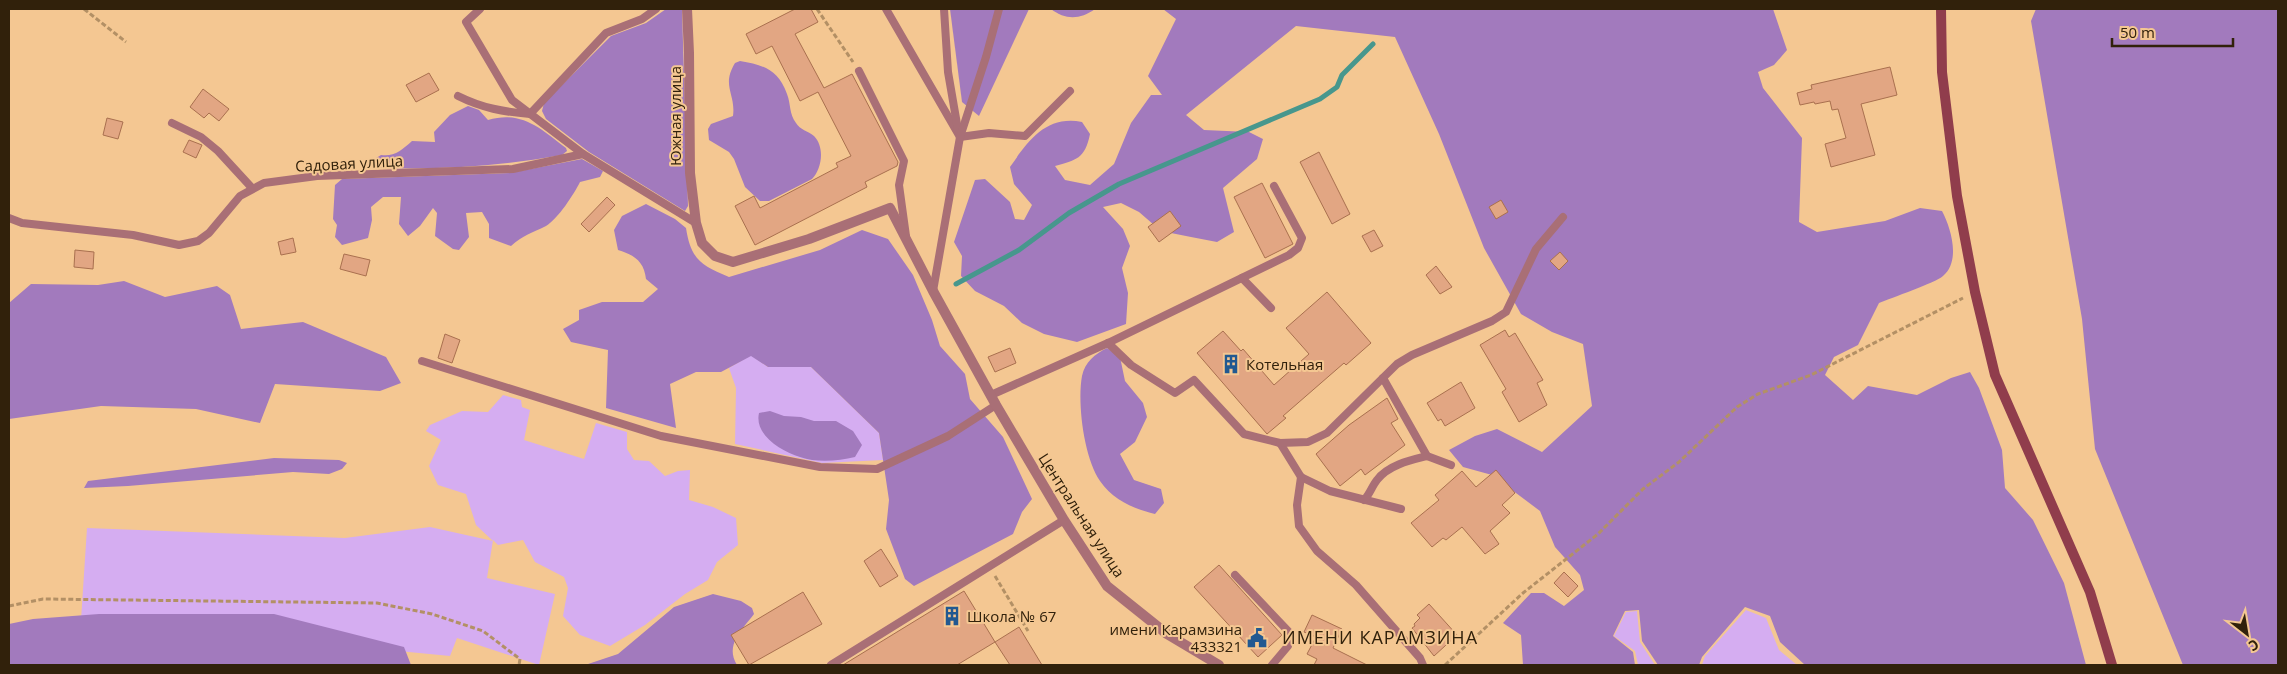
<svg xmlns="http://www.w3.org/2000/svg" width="2287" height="674" viewBox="0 0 2287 674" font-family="'Open Sans',sans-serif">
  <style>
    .green { fill: #d5adf1 }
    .forest { fill: #a27abd }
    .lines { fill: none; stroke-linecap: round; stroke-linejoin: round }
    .stream { stroke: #47978d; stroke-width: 5 }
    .building { fill: #e2a683; stroke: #a9704f }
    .path { stroke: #b39065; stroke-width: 3; stroke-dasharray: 5 2.5; stroke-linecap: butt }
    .lane { stroke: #a96f76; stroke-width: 8 }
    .street { stroke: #a96f76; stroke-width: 10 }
    .secondary { stroke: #903d4c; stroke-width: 10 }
    .labels { text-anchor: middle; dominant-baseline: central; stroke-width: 4; stroke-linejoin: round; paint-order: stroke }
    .street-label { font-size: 15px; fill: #31210b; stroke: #f4c792 }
    .poi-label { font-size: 15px; fill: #31210b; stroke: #f4c792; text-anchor: start }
    .quarter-label { font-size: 18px; letter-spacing: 1px; fill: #31210b; stroke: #f4c792 }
  </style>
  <rect width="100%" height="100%" fill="#f4c792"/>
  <g class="green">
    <polygon points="751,355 768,367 811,367 879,433 883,460 822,463 735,444 736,388 729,368"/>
    <polygon points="503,395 521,400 522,407 530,410 524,440 584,459 596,423 627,432 627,449 634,460 649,461 665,476 678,471 690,470 689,500 713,507 736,518 738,545 717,562 708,580 685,594 645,625 610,646 580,635 563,616 568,588 564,577 535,562 523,540 498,545 493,540 487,578 555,594 539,665 457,638 450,656 81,620 87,528 345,538 430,527 493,541 476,525 466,494 438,485 429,466 441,440 426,431 430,425 462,411 488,412"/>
    <polygon points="1746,610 1766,618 1779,650 1797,665 1702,665 1705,656"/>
    <polygon points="1637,611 1640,642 1655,665 1638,665 1635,651 1614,636 1626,612"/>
  </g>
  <g class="forest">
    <polygon points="666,9 682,10 688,206 685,211 589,152 546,119 542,111 544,103 611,36 646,23"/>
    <polygon points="950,9 1029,9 979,116 962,102"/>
    <path d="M1051,9h44c-15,11 -30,11 -44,0z"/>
    <path d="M1163,9h610l14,41 -13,15 -16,7 5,16 39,50 -3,84 18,10 68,-11 35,-13 22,3c9,17 19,50 1,65 -8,7 -52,22 -64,27l-21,42 -24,12 -9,18 28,25 15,-14 49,9 34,-17 19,-6 9,16 23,62 3,38 28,32 31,63 22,82h-281l-25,-23 -10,-26 -25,-9 -43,50 -3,8h-41l-16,-24 -3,-31 -14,1 -12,25 20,16 2,13h-112l-2,-30 -18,-12 28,-30h13l20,13 20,-16 -4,-15 -25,-28 -15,-36 -48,-36 -29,-8 -14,-17 26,-14 22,-7 45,23 50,-46 -9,-62 -31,-12 -31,-18 -37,-66 -45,-114 -44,-97 -99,-11 -110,89 18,15 45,2 14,7 -6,20 -34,29 11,44 -17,10 -26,-5 -30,-6 -22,-19 -18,-9 -18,4 20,22 7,17 -8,22 6,25 -2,31 -49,18 -33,-8 -22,-11 -18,-17 -29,-15 -14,-15 1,-20 -8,-14 21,-62 10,-1 25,23 5,17 9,1 8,-15 -18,-21 -4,-17c18,-26 36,-52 72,-45l8,12c-5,25 -14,26 -35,32l10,14 25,5 24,-21 17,-41 20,-28h11l-14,-19 28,-57z"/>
    <polygon points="2036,9 2278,9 2278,665 2183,665 2095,449 2082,319 2031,21"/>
    <path d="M740,61c23,4 38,8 47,33 4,10 2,20 9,29 4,7 12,8 18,13 11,11 8,33 -2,43l-43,22h-9l-15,-14 -11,-28 -5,-7 -20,-12 -1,-11 3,-5 22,-8c3,-22 -12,-30 2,-53z"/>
    <path d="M468,106l11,4 9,10c34,-10 53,9 78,28l1,3 -5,4c-66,12 -133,16 -200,12l19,-12c13,2 21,-5 31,-14l23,1 -1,-10 16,-17z"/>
    <path d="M582,159l21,12 -3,6 -20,5c-6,12 -22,37 -34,44 -14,7 -23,9 -35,20l-22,-8v-14l-7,-12 -16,1 3,24 -10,13 -6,-1 -18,-13 2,-23 -4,-5 -13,18 -12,10 -9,-12 2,-27h-18l-12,10 1,13 -4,18 -26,7 -7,-8 2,-12 -4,-6 2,-34 7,-6 168,-6z"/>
    <path d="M646,204l29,15 11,9c5,32 15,37 43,49l91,-27 42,-20 26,9 25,36 19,45 8,26 25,28 5,25 33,38 29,62 -10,13 -9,22 -99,52 -9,-7 -19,-50 3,-29 -10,-67 -68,-66h-43l-17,-11 -30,16h-25l-26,12 6,44 -70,-20 2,-58 -37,-8 -8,-13 16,-9v-10l23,-8h41l15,-13 -12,-10c-2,-18 -12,-24 -28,-29l-4,-20 8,-14z"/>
    <polygon points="124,281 165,297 217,286 230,295 241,329 303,322 386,357 401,383 380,391 275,384 260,423 196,409 101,406 9,419 9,303 31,284 98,285"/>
    <path d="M1107,348l13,9 5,24 18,22 4,14 -12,25 -15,12 14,26 27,9 3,14 -9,11c-21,-5 -42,-14 -55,-33 -16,-23 -23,-78 -18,-105 3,-14 13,-22 25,-28z"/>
    <path d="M770,411l14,5 17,1 13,4h22l17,10 9,14 -7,12c-17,4 -38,6 -55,0 -19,-6 -46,-22 -41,-44z"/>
    <polygon points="274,458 339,460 347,463 342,469 329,474 293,472 128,486 84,488 88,481"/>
    <path d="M713,594l28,7 11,7 2,6c-13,17 -29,31 -17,51h-152l33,-11 56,-47z"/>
    <polygon points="99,614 274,614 404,647 411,665 9,665 9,624 33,619"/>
  </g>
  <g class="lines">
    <polyline class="stream" points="956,284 1019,250 1069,213 1119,184 1320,99 1337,87 1342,75 1373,44"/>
  </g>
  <g class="building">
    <polygon points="795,9 811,9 818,22 795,34 824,88 852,74 898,162 897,166 865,182 867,187 755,245 735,206 754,196 760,208 838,167 836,163 851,156 818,92 800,101 772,46 756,54 746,34"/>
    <polygon points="1890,67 1897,95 1861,104 1875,155 1831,167 1825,144 1846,138 1838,109 1832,110 1830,101 1815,104 1814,102 1800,105 1797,93 1812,89 1811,85"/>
    <polygon points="429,73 439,90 416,102 406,85"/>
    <polygon points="203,89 229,109 219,121 209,113 204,118 190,107"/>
    <polygon points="107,118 123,122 118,139 103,135"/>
    <polygon points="189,140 202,145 196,158 183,152"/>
    <polygon points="1319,152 1350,214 1332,224 1300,162"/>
    <polygon points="1262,183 1293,244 1265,258 1234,197"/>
    <polygon points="607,197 615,205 589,232 581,224"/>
    <polygon points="1501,200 1508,212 1496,219 1489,207"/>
    <polygon points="1170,211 1181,226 1159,242 1148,227"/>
    <polygon points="1374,230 1383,246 1371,252 1362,236"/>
    <polygon points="293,238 296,252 281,255 278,242"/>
    <polygon points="75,250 94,252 93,269 74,267"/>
    <polygon points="1560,252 1568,261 1559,270 1550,261"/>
    <polygon points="344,254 370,260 366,276 340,269"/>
    <polygon points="1436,266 1452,287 1440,294 1426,275"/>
    <polygon points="1327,292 1371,343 1346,365 1344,363 1283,416 1286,418 1267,434 1197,353 1223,331 1241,351 1243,349 1274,385 1309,354 1286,328"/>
    <polygon points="1505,330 1509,337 1515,333 1543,380 1537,383 1547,405 1519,422 1502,392 1506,389 1480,345"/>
    <polygon points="445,334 460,340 452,363 438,358"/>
    <polygon points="1010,348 1016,363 995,372 988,357"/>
    <polygon points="1461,382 1475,408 1445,426 1441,419 1438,421 1427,403"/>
    <polygon points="1387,398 1398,419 1391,423 1405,445 1365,475 1361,469 1340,486 1316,454 1349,425"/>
    <polygon points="1496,470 1515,493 1502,505 1510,513 1490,531 1499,544 1485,554 1462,527 1446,540 1443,538 1432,547 1411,523 1439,500 1435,495 1462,471 1476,487"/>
    <polygon points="881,549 898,576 880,587 864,561"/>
    <polygon points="1219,565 1282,635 1258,657 1194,587"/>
    <polygon points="1564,572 1578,586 1568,597 1554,583"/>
    <polygon points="964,591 995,642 957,665 843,665"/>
    <polygon points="803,592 822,624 749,665 731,635"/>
    <polygon points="1429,604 1457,635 1434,656 1412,628 1415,626 1414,624 1420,618 1417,615"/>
    <polygon points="1312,615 1342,629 1333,648 1367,665 1314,665 1317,659 1307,654 1316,637 1304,632"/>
    <polygon points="1019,627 1042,665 1010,665 995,642"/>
  </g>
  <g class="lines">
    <g class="path">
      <polyline points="84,9 126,42"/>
      <polyline points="817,9 853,62"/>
      <polyline points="995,576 1028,631"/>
      <polyline points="9,606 43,599 377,603 432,614 483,631 520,659 519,665"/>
      <polyline points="1445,665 1523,593 1598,534 1643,489 1679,462 1737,407 1758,394 1811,375 1963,298"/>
    </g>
    <g class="lane">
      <polyline points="480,9 466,22 512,100 583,154"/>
      <polyline points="886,9 960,137"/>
      <polyline points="944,9 948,72 958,130"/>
      <polyline points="859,71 904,161 899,185 906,236"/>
      <path d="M458,96c24,12 46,16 72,18l76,-81 36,-14 14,-10"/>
      <polyline points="172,123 201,137 218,151 252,188"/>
      <polyline points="960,137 989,133 1025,136 1070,91"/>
      <polyline points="9,218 22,223 133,235 179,245 198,241 209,233 240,196 264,183 317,176 513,169 583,154 696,223"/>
      <polyline points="1242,278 1271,308"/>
      <polyline points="933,291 960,137 986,57 999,9"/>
      <polyline points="1108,343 1131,365 1175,393 1194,380 1244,434 1280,443 1301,477 1330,491 1401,509"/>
      <polyline points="422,361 661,436 820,467 877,469 948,436 996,405"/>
      <polyline points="1383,378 1427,456 1451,465"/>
      <polyline points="991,395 1108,343 1289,255 1298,248 1302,238 1274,186"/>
      <polyline points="1280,443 1308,442 1327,433 1397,364 1412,355 1492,321 1506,312 1536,249 1563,217"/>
      <polyline points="1301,477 1297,505 1299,526 1317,551 1356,585 1420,658 1423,665"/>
      <path d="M1364,500c6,-6 8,-14 13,-20 11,-15 34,-20 50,-24"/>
      <polyline points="1235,575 1289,632 1288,646 1272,665"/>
      <polyline points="831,665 1064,520"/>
    </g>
    <polyline class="street" points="687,9 689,53 690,173 696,223 702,243 715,256 733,262 809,239 890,208 933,291 996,405 1064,520 1107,586 1167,634 1219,665"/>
    <polyline class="secondary" points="1941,9 1942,72 1957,196 1975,292 1995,375 2090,592 2112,665"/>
  </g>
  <defs>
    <symbol id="building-bare" viewBox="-9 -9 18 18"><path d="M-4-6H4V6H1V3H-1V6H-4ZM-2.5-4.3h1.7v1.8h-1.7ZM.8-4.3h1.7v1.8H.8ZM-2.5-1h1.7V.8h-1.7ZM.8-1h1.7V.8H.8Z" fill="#215991" stroke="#f4c792" stroke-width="2.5" paint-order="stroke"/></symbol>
    <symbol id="civic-bare" viewBox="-9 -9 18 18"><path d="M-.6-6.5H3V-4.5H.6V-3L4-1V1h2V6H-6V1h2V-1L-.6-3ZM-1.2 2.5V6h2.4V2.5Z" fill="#215991" stroke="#f4c792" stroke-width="2.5" paint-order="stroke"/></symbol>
  </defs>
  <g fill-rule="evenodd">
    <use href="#building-bare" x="1217" y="350" width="28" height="28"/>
    <use href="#building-bare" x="938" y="602" width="28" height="28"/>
    <use href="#civic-bare" x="1243" y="624" width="28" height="28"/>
  </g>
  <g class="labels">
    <g class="street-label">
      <text transform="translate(675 116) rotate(-90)">Южная улица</text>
      <text transform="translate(349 163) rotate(-3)">Садовая улица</text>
      <text transform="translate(1082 515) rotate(57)">Центральная улица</text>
    </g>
    <g class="poi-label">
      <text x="1246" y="364">Котельная</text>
      <text x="967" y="616">Школа № 67</text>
      <text x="1242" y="629" text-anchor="end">имени Карамзина<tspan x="1242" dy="17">433321</tspan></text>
    </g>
    <g class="quarter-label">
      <text x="1380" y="637">ИМЕНИ КАРАМЗИНА</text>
    </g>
  </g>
  <rect width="2287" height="674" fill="none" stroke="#31210b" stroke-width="20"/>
  <g transform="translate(2247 634) rotate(149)" stroke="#f4c792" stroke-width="4" paint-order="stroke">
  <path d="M0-4L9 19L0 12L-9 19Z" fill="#31210b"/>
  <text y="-8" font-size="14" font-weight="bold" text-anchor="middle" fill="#31210b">С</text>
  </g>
  <path d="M2112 38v8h121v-8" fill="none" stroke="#31210b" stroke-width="2.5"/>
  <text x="2120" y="38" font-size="15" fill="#31210b" stroke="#f4c792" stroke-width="4" paint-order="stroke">50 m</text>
</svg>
